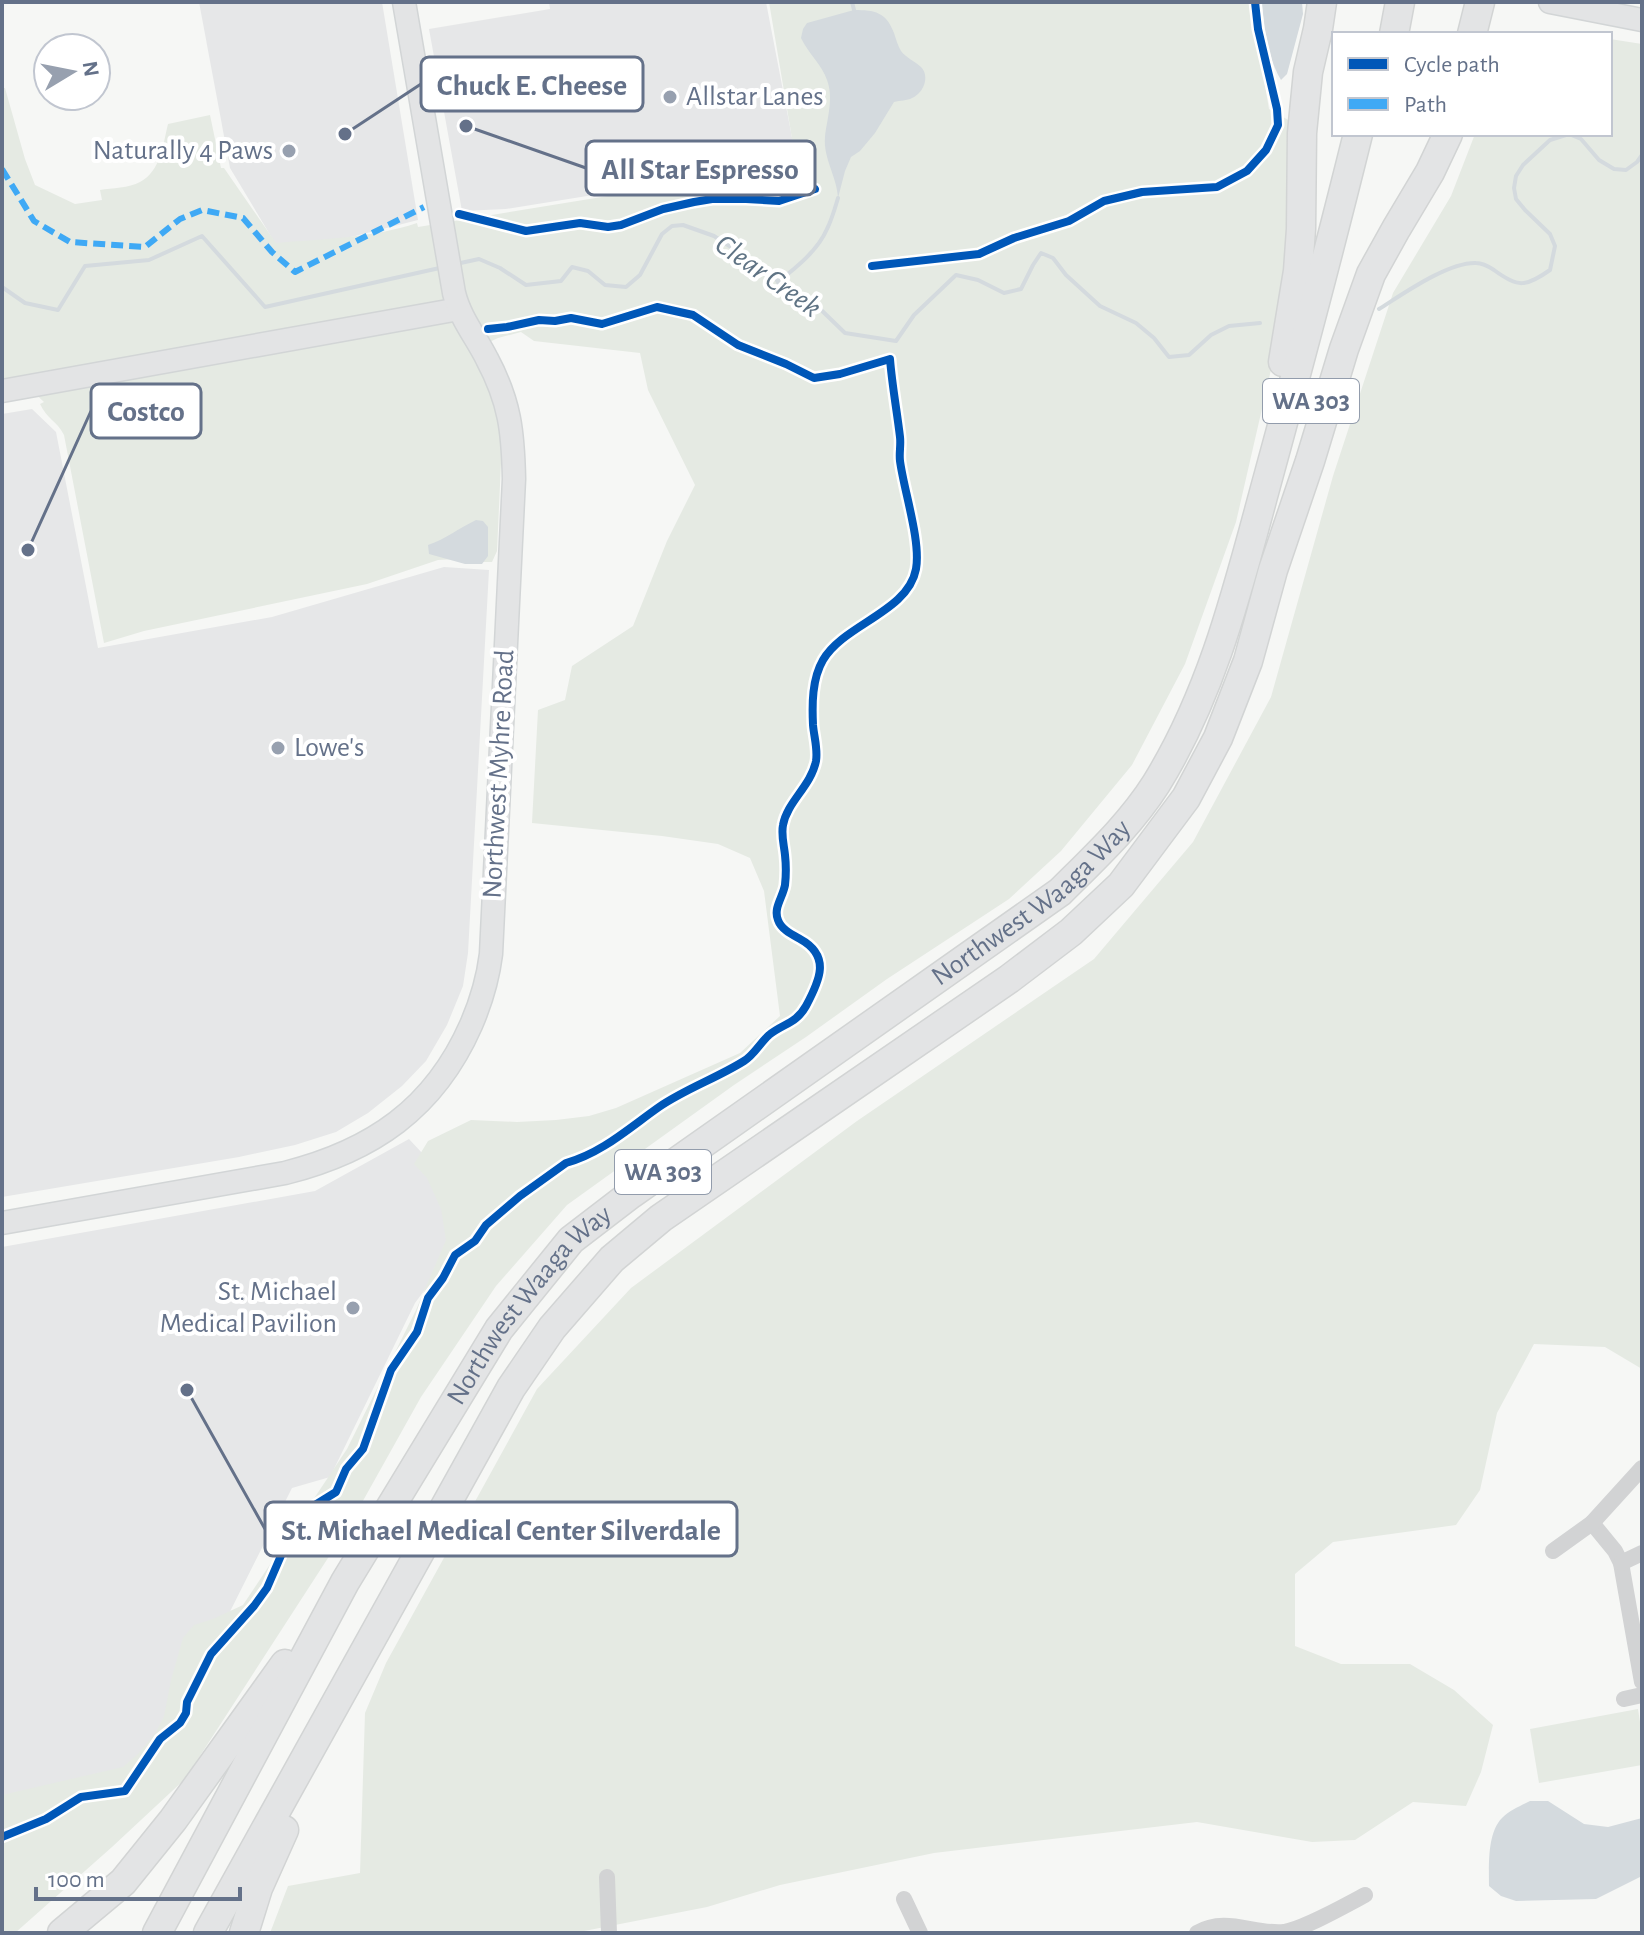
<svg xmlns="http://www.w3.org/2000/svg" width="1644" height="1935" viewBox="0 0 1644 1935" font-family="'Alegreya Sans',sans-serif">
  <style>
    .built { fill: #e6e7e8 }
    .green { fill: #e5eae3 }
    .water { fill: #d4dade }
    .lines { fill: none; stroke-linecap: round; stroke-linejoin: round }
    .stream { stroke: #d4dade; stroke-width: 4 }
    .secondary-casing { stroke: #d2d5d6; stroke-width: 25 }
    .highway-casing { stroke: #d2d4d4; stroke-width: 31 }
    .street { stroke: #d2d3d4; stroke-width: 16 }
    .secondary { stroke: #e3e4e5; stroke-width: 22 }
    .highway { stroke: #e3e4e5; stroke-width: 28 }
    .quiet { stroke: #3fa9f5; stroke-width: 6; stroke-dasharray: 12 6; stroke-linecap: butt }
    .cycleway-casing { stroke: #fff; stroke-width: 13 }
    .cycleway { stroke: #0057b8; stroke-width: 8 }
    .poi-dot { fill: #97a0af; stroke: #fff; stroke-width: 3 }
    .labels { text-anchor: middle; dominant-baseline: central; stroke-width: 8; stroke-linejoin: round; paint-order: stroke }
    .shield { fill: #fff; stroke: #929cac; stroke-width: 2 }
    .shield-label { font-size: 26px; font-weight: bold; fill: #647189 }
    .poi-label { font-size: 28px; fill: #647189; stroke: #fff; text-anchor: start }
    .street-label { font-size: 28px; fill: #647189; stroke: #fff }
    .water-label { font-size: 30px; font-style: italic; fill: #5f7384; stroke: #fff }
    .leader { fill: none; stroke: #647189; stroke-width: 3 }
    .callout-dot { fill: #647189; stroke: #fff; stroke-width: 3 }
    .callout { fill: #fff; stroke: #647189; stroke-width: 3 }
    .callout-label { font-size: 30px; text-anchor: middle; font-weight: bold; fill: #647189 }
  </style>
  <rect width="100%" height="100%" fill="#f6f7f5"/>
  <g class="built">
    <polygon points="199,2 382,2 418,220 296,251 275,243 230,168"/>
    <polygon points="549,2 766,2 799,174 587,196 506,209 462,211 429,29 550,9"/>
    <polygon points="32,409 56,432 98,648 272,617 444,567 489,570 468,953 463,986 447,1025 426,1061 402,1086 368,1113 336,1132 295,1145 239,1157 2,1197 2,414"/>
    <polygon points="409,1139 480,1215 415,1303 330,1477 292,1488 161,1749 134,1766 2,1796 2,1247 315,1191"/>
  </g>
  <g class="green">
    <path d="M769,2h482l18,107 21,12 -3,179 -51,222 -51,142 -53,101 -71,86 -52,48 -122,80 -81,58 -72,48 -167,120 -71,81 -75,111 -71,127 -165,255 -73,68 -97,86h-13v-138l121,-28 15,-13 18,-22 8,-16 7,-36 12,-42 11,-13 19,-6 30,-14 104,-156 69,-139 30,-70 -5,-31 -14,-31 -13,-14 14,-23 43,-21 46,2 39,-2 33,-4 27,-8 124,-55 40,-37 -16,-125 -14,-33 -32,-14 -56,-8 -130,-13 6,-113 27,-10 7,-34 61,-40 34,-85 28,-56 -47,-95 -8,-37 -106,-12 -13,-9 -23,6 -17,8 33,115 -13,2 -4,88 -5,11h-14l-21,-3 -19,1 -71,24 -223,47 -40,12 -40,-208c-7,-14 -17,-16 -24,-31l4,-2 -17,-16 -25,5v-303h3l20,71 10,26 40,19 27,-4 -2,-10c12,-2 29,-2 40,-8 21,-11 23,-38 28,-58l42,-9 11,53h3l52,75c47,-4 96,-5 141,-20l1,4 239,-39 141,-14z"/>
    <polygon points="1610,39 1642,44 1642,1369 1605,1347 1534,1344 1497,1413 1480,1490 1456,1525 1333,1542 1295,1574 1295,1646 1341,1664 1410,1664 1454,1690 1493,1725 1481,1772 1466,1806 1413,1802 1355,1840 1312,1842 1197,1822 934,1853 780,1885 707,1907 574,1933 270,1933 288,1886 360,1873 365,1713 386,1663 537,1389 631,1288 857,1121 1094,959 1193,842 1271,697 1333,476 1393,293 1451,196 1475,134 1610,134"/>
    <polygon points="1638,1709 1642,1735 1642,1765 1539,1783 1530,1729"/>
  </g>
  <g class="water">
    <path d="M1262,2h40l1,12 -16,60 -6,6c-13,-21 -17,-53 -19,-78z"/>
    <path d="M854,10c21,0 32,2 40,23 2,6 4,13 7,18 5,7 14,10 20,16 9,9 3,26 -9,31 -5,3 -12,2 -18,4l-19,31 -15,18 -9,6 -6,14 -7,27c-1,-21 -15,-40 -13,-61 2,-18 9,-39 2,-57 -5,-15 -19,-27 -26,-42l2,-9 4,-6z"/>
    <path d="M476,520l7,1 5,6v29l-6,8h-17l-36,-10 -1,-9c18,-6 31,-17 48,-25z"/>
    <path d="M1530,1801h18l36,23 24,3 34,-9v58l-46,23 -80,2 -15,-5 -12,-10c0,-20 -2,-53 13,-68 8,-8 18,-12 28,-17z"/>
  </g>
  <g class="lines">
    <g class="stream">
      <polyline points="852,2 854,10"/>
      <polyline points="456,264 479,259 500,268 526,285 561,281 572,267 588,271 605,285 626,287 640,275 662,234 672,226 683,225 714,236 774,275 784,293 795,300 815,304 845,333 896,341 914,315 956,275 978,280 1004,293 1021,289 1033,265 1041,253 1053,258 1066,275 1100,306 1136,323 1154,338 1169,357 1189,355 1211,335 1229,326 1260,323"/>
      <path d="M779,281c18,-14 39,-31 48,-52 5,-10 8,-21 11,-31"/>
      <polyline points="2,287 25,303 58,310 85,266 149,260 202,236 265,307 444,267"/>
      <path d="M1379,309c24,-15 69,-47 97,-46 7,0 12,3 18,7 24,18 32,17 56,0l5,-24 -5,-12 -25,-24 -9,-11 -2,-11 2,-12 7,-11 27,-25 19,-6 12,5 18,21 15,9 12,1 11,-8 5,-7"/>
    </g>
    <defs>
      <g id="secondary">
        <polyline points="1550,2 1642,20"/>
        <polyline points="2,391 459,309"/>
        <path d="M2,1223l283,-50c87,-22 149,-64 186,-148 10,-23 17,-47 20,-71l23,-475c-1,-47 -4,-77 -27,-120 -11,-22 -27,-41 -33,-66l-50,-291"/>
      </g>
      <g id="highway">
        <polyline points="1394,34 1400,2"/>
        <polyline points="1472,34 1480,2"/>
        <polyline points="1283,362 1298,271 1301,229 1302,133 1308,72 1318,29 1322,2"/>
        <polyline points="62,1933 123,1882 173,1820 285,1664"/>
        <path id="s1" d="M157,1933l188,-351 154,-253 72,-89 60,-46 429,-302c34,-34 70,-67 96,-108 57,-92 82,-196 110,-299 32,-117 63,-234 92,-351"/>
        <polyline points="208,1933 511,1388 552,1328 612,1259 661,1218 1009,979 1071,932 1121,885 1186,798 1218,738 1248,661 1273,570 1310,461 1344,349 1371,274 1396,229 1430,172 1448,134"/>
        <polyline points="244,1933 258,1888 284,1830"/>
      </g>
    </defs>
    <use href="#secondary" class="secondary-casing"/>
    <use href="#highway" class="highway-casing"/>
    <g class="street">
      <polyline points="1592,1523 1615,1551 1621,1563 1642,1682"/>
      <polyline points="1553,1551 1592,1523 1642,1468"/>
      <polyline points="1621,1563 1642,1553"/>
      <polyline points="1624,1699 1642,1695"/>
      <polyline points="607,1877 609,1933"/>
      <polyline points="904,1899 920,1933"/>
      <path d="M1197,1933c29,-17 57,2 87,-1 22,-4 60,-26 81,-37"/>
    </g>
    <use href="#secondary" class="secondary"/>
    <use href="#highway" class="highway"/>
    <polyline class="quiet" points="2,169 34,221 70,242 145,247 180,219 202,210 243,218 272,252 295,272 424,207"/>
    <defs>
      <g id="cycleway">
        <polyline points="459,214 526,231 580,223 608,227 621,225 663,209 694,202 712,199 746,199 779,201 815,189"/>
        <polyline points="872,266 979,254 1014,238 1069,221 1104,201 1142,192 1217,187 1247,171 1266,150 1278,125 1277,109 1258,29 1255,2"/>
        <path d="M2,1837l44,-18 35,-22 44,-6 35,-52 20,-16 6,-10 1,-11 24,-48 43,-48 13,-18 19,-44 21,-34 29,-18 10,-23 17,-20 28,-79 26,-38 11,-34 15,-20 12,-23 20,-14 11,-16 34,-29 46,-33c36,-10 63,-35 93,-56 26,-18 58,-29 85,-46 10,-6 16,-18 25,-26 15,-12 27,-11 37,-29 14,-26 25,-50 -6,-67 -9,-5 -19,-10 -22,-19 -5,-12 5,-23 7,-35 1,-9 1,-21 0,-30 -1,-10 -4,-20 -2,-30 4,-23 28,-39 33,-64 2,-12 -2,-24 -3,-36 -1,-21 -1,-46 10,-65 21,-36 85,-48 93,-91 5,-28 -12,-78 -16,-108 -1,-8 1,-16 0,-24 -3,-26 -8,-52 -10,-78l-50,15 -26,4 -28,-14 -48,-19 -45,-30 -36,-8 -55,17 -31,-6 -16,3 -16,-1 -32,7 -19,2"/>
      </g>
    </defs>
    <use href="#cycleway" class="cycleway-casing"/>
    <use href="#cycleway" class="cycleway"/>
  </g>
  <g class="poi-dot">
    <circle cx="670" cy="97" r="8"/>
    <circle cx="289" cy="151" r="8"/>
    <circle cx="278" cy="748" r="8"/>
    <circle cx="353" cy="1308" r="8"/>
  </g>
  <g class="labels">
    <g class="shield">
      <rect x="1263" y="379" width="96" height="44" rx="6"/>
      <rect x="615" y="1150" width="96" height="44" rx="6"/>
    </g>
    <g class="shield-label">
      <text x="1311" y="401">WA 303</text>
      <text x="663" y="1172">WA 303</text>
    </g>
    <g class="poi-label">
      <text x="686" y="97">Allstar Lanes</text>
      <text x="273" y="151" text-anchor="end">Naturally 4 Paws</text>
      <text x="294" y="748">Lowe's</text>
      <text x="337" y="1292" text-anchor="end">St. Michael<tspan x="337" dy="32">Medical Pavilion</tspan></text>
    </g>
    <g class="street-label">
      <text transform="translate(499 774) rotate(-87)">Northwest Myhre Road</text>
      <text stroke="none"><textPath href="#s1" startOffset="1380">Northwest Waaga Way</textPath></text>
      <text stroke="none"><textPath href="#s1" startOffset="732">Northwest Waaga Way</textPath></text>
    </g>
    <g class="water-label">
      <text transform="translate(768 276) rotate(35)">Clear Creek</text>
    </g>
  </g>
  <path class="leader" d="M345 134L421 84M466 126L586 168M28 550L91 411M187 1390L265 1529"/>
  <g class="callout-dot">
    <circle cx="345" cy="134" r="8"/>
    <circle cx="466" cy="126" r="8"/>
    <circle cx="28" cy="550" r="8"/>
    <circle cx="187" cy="1390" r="8"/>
  </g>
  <g class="callout">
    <rect x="421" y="57" width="222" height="54" rx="8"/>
    <rect x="586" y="141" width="229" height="54" rx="8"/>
    <rect x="91" y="384" width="110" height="54" rx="8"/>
    <rect x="265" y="1502" width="472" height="54" rx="8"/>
  </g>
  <g class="callout-label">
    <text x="532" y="95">Chuck E. Cheese</text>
    <text x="700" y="179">All Star Espresso</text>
    <text x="146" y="421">Costco</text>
    <text x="501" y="1540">St. Michael Medical Center Silverdale</text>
  </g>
  <rect width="1644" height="1935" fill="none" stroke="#647189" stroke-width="8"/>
  <rect x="1332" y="32" width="280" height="104" fill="#ffffff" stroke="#c1c6d0" stroke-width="2"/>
  <rect x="1348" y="58" width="40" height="12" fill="#0057b8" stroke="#c1c6d0" stroke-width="2"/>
  <text x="1404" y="72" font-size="24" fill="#647189">Cycle path</text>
  <rect x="1348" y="98" width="40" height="12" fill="#3fa9f5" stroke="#c1c6d0" stroke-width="2"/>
  <text x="1404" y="112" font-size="24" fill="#647189">Path</text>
  <g transform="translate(72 72) rotate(80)"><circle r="38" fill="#ffffff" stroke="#c1c6d0" stroke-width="2"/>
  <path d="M0-6L14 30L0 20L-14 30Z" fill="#97a0af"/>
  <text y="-12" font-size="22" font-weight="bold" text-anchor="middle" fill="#647189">N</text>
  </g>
  <path d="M36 1887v12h204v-12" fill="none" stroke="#647189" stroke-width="4"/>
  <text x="48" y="1887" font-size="24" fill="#647189" stroke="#ffffff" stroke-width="6" paint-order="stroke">100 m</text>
</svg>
